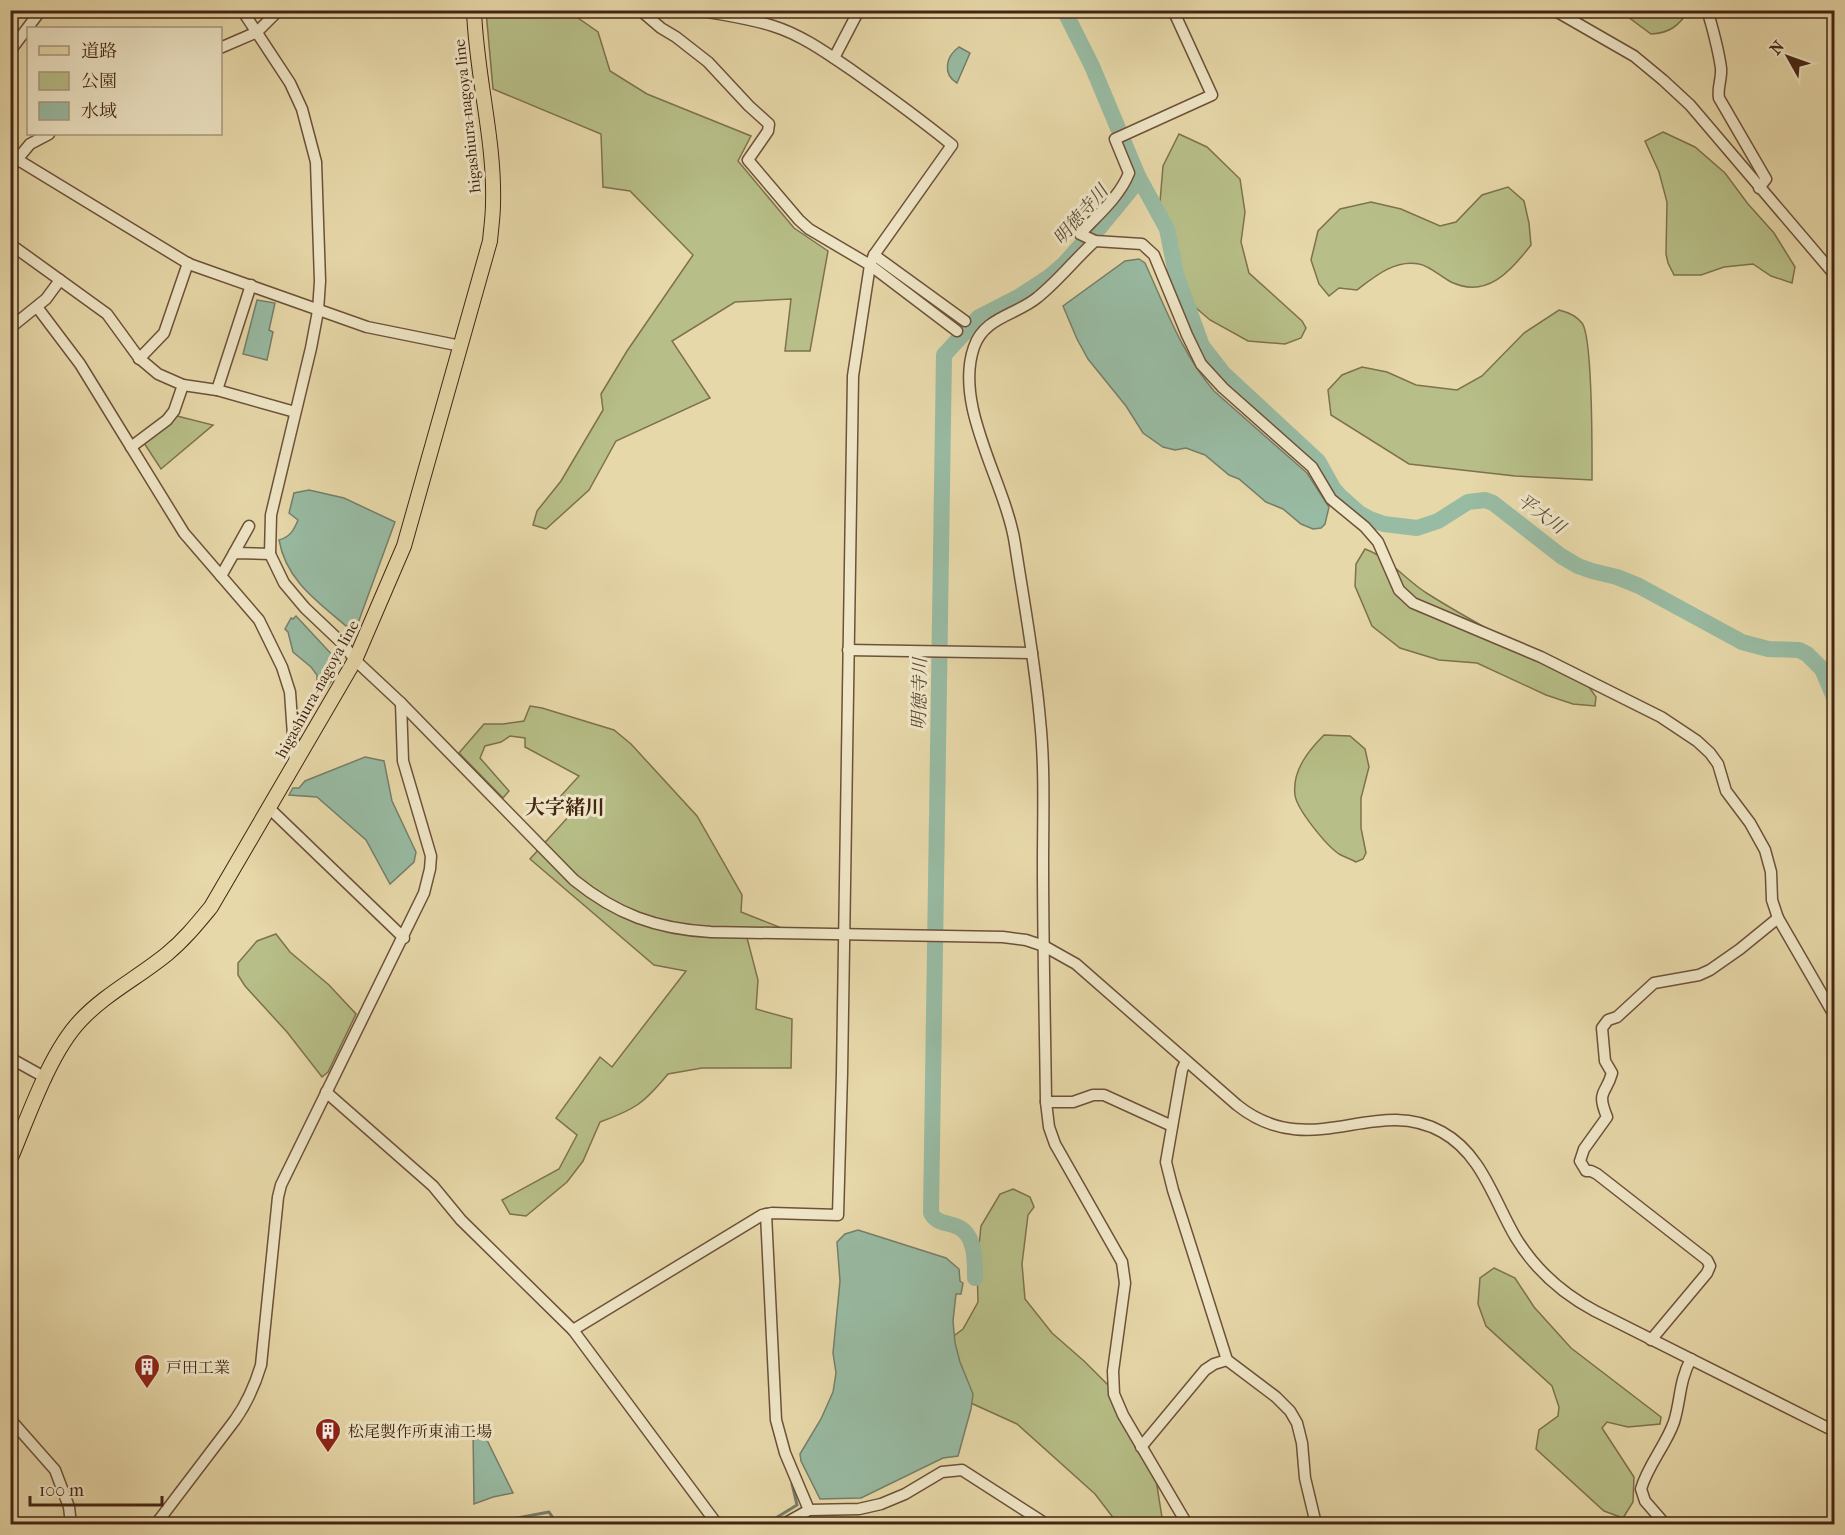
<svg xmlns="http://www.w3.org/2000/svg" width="1845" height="1535" viewBox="0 0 1845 1535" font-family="'IM FELL French Canon','Noto Serif JP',serif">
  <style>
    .green { fill: #b7be87; stroke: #7e714e; stroke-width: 1.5 }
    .water { fill: #98bba3; stroke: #767f6a; stroke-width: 1.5 }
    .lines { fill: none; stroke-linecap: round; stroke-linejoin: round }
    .stream { stroke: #767f6a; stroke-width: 3 }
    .river { stroke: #98bba3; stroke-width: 16 }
    .minor-casing { stroke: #6d5139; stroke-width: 13 }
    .major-casing { stroke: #442414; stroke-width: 16 }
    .minor { stroke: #efe6c7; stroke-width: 10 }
    .major { stroke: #e7d8a9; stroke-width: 14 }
    .labels { text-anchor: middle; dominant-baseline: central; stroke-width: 6; stroke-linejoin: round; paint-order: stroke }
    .street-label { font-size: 16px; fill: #442414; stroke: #efe6c7 }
    .poi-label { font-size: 16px; fill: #442414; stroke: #efe6c7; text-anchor: start }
    .water-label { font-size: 18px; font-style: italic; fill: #594a38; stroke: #efe6c7 }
    .quarter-label { font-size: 20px; font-weight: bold; fill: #442414; stroke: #efe6c7 }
  </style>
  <rect width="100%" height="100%" fill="#e7d8a9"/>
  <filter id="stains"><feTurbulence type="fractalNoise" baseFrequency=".00333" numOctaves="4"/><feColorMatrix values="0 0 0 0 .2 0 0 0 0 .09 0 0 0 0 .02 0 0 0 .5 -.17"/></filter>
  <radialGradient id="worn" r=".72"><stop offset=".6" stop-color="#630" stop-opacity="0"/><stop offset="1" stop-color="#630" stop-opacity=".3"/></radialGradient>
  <g class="green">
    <polygon points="486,11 568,11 598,32 610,71 647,94 751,136 738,161 794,228 828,251 810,351 785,351 791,299 735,302 672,341 710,398 616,441 589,490 546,529 533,525 537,511 561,481 603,410 601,394 627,351 693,255 630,191 603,187 601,134 493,89"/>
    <path d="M1620,11h69c-11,15 -19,22 -38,23z"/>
    <polygon points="1663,132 1695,147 1725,173 1748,204 1774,233 1795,267 1792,283 1771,276 1753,264 1724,267 1701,275 1674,275 1668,263 1666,254 1667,202 1659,172 1645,141"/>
    <polygon points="1179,134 1207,147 1240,179 1245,212 1241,242 1249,273 1302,321 1306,328 1301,338 1285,344 1248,341 1210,320 1188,301 1169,261 1159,214 1163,166"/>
    <path d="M1508,187l16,14 5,22 2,22c-20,26 -44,54 -80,37 -10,-5 -21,-16 -32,-18 -24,-5 -45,13 -62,26l-18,-2 -10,8 -10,-12 -8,-24 7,-29 22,-22 31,-7 30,7 39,17 16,-4 26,-27z"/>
    <path d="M1559,310c8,2 17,5 23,13 11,15 10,132 10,157l-77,-4 -106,-12 -78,-49 -3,-25 14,-15 20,-8 25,5 29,13 41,5 25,-14 42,-43z"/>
    <polygon points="177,416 213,425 161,469 142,440 170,423"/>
    <path d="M1365,549c25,9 40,31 63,45 51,32 106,60 159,90l9,13 -1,9 -22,-2 -27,-9 -69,-32 -38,-3 -39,-12 -28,-22 -17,-40 1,-22z"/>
    <path d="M530,706l12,2 72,22 17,14 66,72 45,79 -1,17 48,19 -43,3 12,46 -2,29 36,10 -1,49h-89l-34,6c-24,29 -32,35 -68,48l-17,39 -16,21 -41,34 -16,-2 -8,-14 57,-31 18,-34 -21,-17 44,-61 12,10 74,-96 -32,-6 -124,-106 40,-44 -12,-16 21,-23 -54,-29v-9l-15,-2 -9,6 -16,4 -5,12 29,33 -6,7 -44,-45 25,-29h19l21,-3z"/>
    <path d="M1324,735l26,1 15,13 4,18 -8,31v30l5,25 -3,6 -7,3c-5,-3 -12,-5 -17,-8 -12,-8 -42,-44 -44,-59 -3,-24 13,-44 29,-60z"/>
    <polygon points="276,934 290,952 329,985 356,1014 328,1072 322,1077 287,1032 245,986 238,975 238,963 257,941"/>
    <polygon points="1013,1189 1030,1197 1034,1207 1028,1215 1022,1264 1025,1299 1052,1333 1084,1361 1114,1391 1141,1435 1155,1473 1163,1524 1118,1524 1095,1494 1017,1424 973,1404 947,1383 936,1349 963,1329 978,1302 977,1265 981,1226 1000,1194"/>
    <polygon points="1494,1268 1515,1278 1534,1307 1571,1348 1661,1417 1660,1424 1628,1427 1607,1422 1602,1428 1634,1477 1633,1502 1623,1518 1604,1511 1536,1449 1539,1430 1558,1416 1559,1407 1552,1386 1486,1326 1478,1304 1480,1278"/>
  </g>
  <g class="water">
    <path d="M959,47l11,6 -13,30c-15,-9 -11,-27 2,-36z"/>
    <path d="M1139,259l6,4c20,44 37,91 69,128l93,82 22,34 -4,17 -4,4 -8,1 -12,-5 -18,-15 -17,-7 -27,-23 -10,-4 -24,-20 -19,-7 -11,2 -12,-3 -20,-14 -17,-27 -38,-47 -11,-20 -14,-33 62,-45z"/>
    <polygon points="257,300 275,303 269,330 273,332 267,360 243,354"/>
    <path d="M309,490l35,8 51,24 -37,101 -12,3c-29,-25 -60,-46 -67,-86 11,-3 15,-10 19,-20l-9,-7 5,-20z"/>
    <polygon points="296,616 336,659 336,666 329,677 332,680 320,697 317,697 317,675 311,667 293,652 288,632 285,629 291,618 293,619"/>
    <polygon points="365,757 384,761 392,801 416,852 414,862 390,884 366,840 317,797 289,795 293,788 299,788 305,781"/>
    <polygon points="858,1230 946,1258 959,1269 960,1281 963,1283 961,1294 956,1294 953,1321 955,1343 960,1362 973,1394 971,1409 958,1456 943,1458 861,1498 820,1499 801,1461 800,1454 821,1419 833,1392 836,1373 833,1353 840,1281 837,1242 845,1234"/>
    <polygon points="473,1430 482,1430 513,1493 493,1497 474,1504"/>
  </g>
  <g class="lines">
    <g class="stream">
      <polyline points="486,1524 549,1512 557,1524"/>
      <polyline points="766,1524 797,1505 792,1484"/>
    </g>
    <g class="river">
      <polyline points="1064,10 1092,66 1138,176 1167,229 1176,274 1202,346 1223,373 1318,461 1333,488 1340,496 1359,513 1370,519 1384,524 1417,528 1438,521 1468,502 1485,500 1493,503 1561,556 1578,566 1592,571 1617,577 1639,586 1742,642 1768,649 1799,650 1807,654 1822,669 1834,697"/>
      <path d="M975,1278c0,-15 1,-41 -15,-50 -10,-6 -23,-3 -29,-15l13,-858 35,-38 41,-21 29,-19 15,-13 18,-20 10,-7 41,-50 5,-11"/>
    </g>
    <defs>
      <g id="minor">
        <path d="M242,10l48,73 12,26 14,53 4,119 -2,30 -7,37 -40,167 -1,39 14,29 21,25 38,36 12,16 46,43 173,177c42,34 82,49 137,52l292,5 23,3 18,6 32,18 161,141c74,59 137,-11 205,27 40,22 52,69 74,106 19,31 47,56 79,73l239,120"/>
        <polyline points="640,10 661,28 676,37 708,62 749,106 769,124 768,131 748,160 799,220 809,229 870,265 957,331"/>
        <path d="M1173,10l39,85 -97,44 14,34c-9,23 -31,42 -49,61l15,7 47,3 12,11 33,80 14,29 22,24 89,79 19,32 34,28 13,15 21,48 14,13 128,54 120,60 36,24 13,12 8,11 8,27 24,32 15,27 6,22 1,28 6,18 56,97"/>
        <polyline points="1554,10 1634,56 1663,80 1690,105 1834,274"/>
        <path d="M1707,10c5,15 12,43 14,58 1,11 -4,20 -2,30l47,81 -7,9"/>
        <polyline points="220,48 257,32 279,10"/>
        <polyline points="10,51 41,10"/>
        <polyline points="834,58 859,10"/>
        <polyline points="10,155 189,264 367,327 461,346"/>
        <polyline points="10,168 30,144 49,134"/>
        <path d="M1095,241c-20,18 -36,39 -57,56 -21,18 -54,20 -64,50 -21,60 32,136 41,197 9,59 20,117 25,176 5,48 3,96 3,144 0,80 2,159 3,238l3,25 6,17 67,118 3,21 -12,88 1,23 9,21 64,109"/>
        <polyline points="10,244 60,280 46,299 10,328"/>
        <polyline points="874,255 965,321"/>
        <polyline points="60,280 107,314 139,358 158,374 183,385 217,390 295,412"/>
        <polyline points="37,307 80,364 184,533 259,620 282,667 290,692 295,764"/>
        <polyline points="139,359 164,333 188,263"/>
        <polyline points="217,390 251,285"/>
        <polyline points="131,447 167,420 174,411 183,385"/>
        <polyline points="234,553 249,526"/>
        <polyline points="221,576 234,553 270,554"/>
        <polyline points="848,650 1032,653"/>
        <polyline points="269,808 404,938"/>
        <polyline points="10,1058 46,1078"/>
        <polyline points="1186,1061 1182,1070 1166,1162 1173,1190 1227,1360 1276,1397 1290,1411 1297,1423 1302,1443 1305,1478 1316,1524"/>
        <polyline points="326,1092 433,1186 461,1220 573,1330 717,1524"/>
        <polyline points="1046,1102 1073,1102 1093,1095 1104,1095 1172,1126"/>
        <polyline points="766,1214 776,1420 785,1453 809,1510"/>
        <path d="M573,1330l189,-115 10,-2 66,2 4,-142 11,-697 17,-111 4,-10 78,-110c-32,-26 -65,-50 -99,-74 -25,-17 -51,-36 -80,-45 -25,-8 -50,-11 -76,-16"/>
        <path d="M1651,1340l56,-67 3,-7 -3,-6 -110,-86 -6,-3h-5l-6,-10 4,-12 23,-32c-11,-27 -1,-22 5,-44l-7,-12 -3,-33 6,-8 9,-3 37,-34 45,-8 11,-5 30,-21 38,-31"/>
        <polyline points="10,1419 55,1470 69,1507 71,1524"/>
        <polyline points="1141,1447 1205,1370 1214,1364 1227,1360"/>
        <path d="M156,1524l79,-104c12,-17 20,-35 26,-55l17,-168 3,-12 143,-292 6,-24 1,-13 -28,-95 -2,-58"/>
        <polyline points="784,1524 809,1510 859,1509 881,1504 905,1494 942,1472 962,1470 1046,1524"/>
        <path d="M1665,1524l-20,-23 -4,-12c7,-24 25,-44 33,-67 7,-23 5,-41 17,-63"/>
      </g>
      <path id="major" d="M10,1160c18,-42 39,-106 70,-139 25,-27 59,-44 87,-67 17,-14 30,-30 44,-47l144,-247 49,-114 86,-305c1,-12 3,-25 3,-37 2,-65 -17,-129 -19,-194"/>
    </defs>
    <use href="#minor" class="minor-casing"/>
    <use href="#major" class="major-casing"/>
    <use href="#minor" class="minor"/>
    <use href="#major" class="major"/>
  </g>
  <defs>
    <symbol id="building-pin" viewBox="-11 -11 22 30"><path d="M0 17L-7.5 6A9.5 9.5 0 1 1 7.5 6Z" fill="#8f2418" stroke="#efe6c7"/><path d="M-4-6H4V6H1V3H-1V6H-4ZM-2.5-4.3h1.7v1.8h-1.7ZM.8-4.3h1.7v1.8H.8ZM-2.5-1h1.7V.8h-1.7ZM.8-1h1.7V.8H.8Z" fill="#fff"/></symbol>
  </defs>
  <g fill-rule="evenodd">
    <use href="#building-pin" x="132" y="1352" width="30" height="40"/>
    <use href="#building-pin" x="313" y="1416" width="30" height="40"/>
  </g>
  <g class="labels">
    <g class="street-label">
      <text transform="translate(467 116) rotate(-96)">higashiura-nagoya line</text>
      <text transform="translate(317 689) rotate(-61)">higashiura-nagoya line</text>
    </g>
    <g class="poi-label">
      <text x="166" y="1367">戸田工業</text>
      <text x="348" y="1431">松尾製作所東浦工場</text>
    </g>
    <g class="water-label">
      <text transform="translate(1081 215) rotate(-49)">明徳寺川</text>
      <text transform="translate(1541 514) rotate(36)">平大川</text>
      <text transform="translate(920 694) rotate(-89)">明徳寺川</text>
    </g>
    <g class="quarter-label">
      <text x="565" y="807">大字緒川</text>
    </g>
  </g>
  <rect width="1845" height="1535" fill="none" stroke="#e7d8a9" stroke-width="36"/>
  <rect x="12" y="12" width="1821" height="1511" fill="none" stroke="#442414" stroke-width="3"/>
  <rect x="18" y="18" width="1809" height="1499" fill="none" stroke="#442414" stroke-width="1.5"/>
  <rect x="27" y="27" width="195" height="108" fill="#efe6c7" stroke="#ab987f" stroke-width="1.5"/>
  <rect x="39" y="46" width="30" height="9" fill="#e7d8a9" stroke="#ab987f" stroke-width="1.5"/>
  <text x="81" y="57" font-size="18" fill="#442414">道路</text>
  <rect x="39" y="72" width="30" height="18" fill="#b7be87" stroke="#ab987f" stroke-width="1.5"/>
  <text x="81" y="87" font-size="18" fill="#442414">公園</text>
  <rect x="39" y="102" width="30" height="18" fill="#98bba3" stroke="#ab987f" stroke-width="1.5"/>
  <text x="81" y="117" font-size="18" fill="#442414">水域</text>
  <g transform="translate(1788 57) rotate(310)" stroke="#efe6c7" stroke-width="4.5" paint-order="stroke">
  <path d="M0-4.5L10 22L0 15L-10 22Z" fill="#442414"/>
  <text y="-9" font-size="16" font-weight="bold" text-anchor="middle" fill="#442414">N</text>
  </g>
  <path d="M30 1496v9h132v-9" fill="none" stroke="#442414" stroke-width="3"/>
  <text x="39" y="1496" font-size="18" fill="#442414" stroke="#efe6c7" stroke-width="4.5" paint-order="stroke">100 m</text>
  <rect width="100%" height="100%" filter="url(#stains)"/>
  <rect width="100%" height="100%" fill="url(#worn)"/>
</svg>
